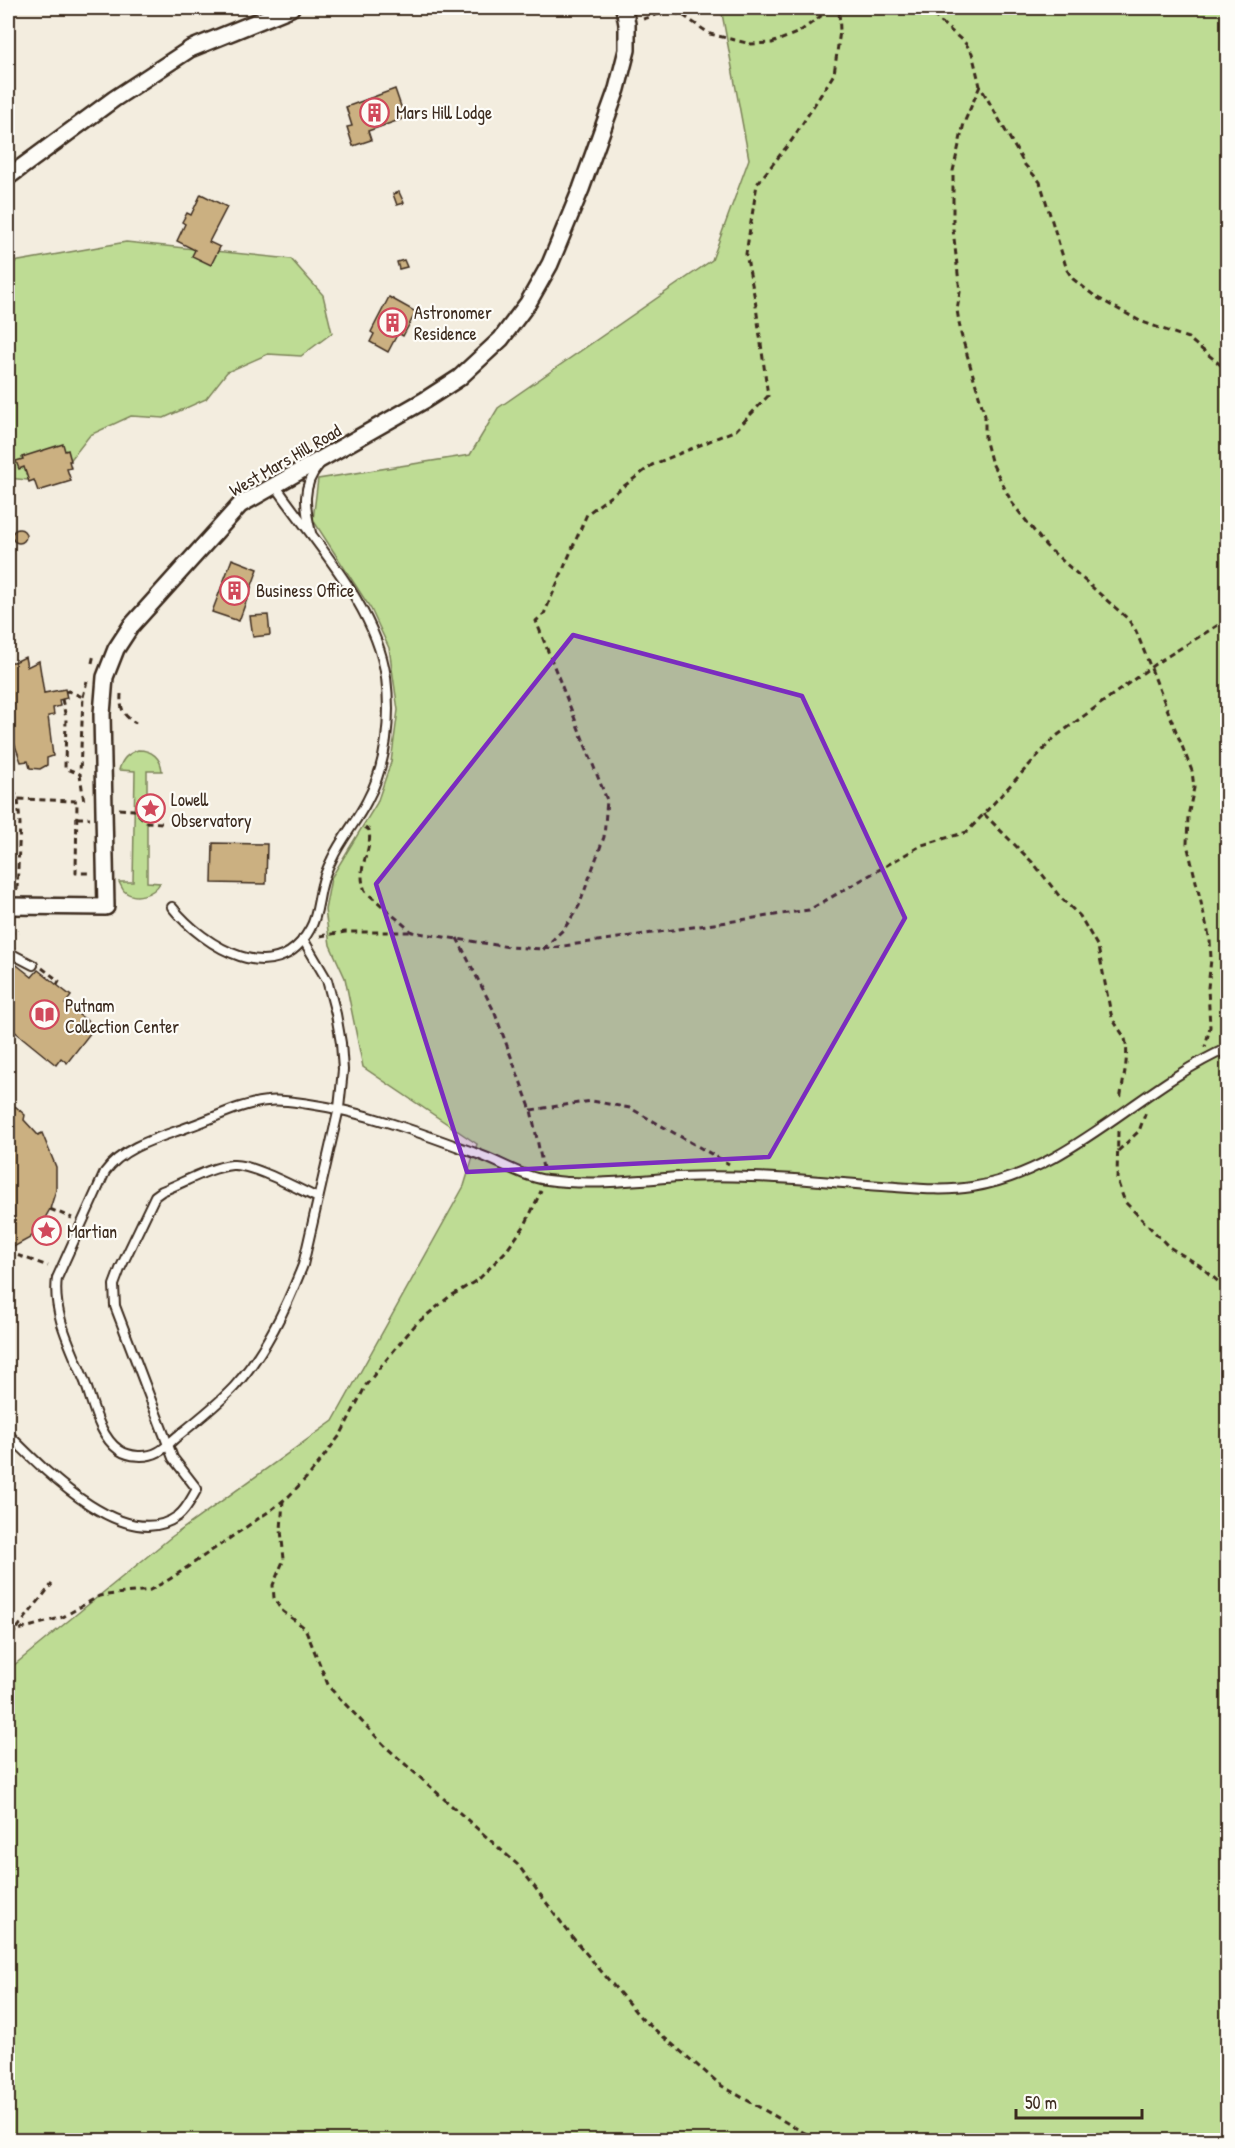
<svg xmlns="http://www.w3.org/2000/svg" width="1235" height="2148" viewBox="0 0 1235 2148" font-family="'Patrick Hand',sans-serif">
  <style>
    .green { fill: #bedc94; stroke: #7c8359; stroke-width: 1.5 }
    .building { fill: #cbb081; stroke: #3b2a1e; stroke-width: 1.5 }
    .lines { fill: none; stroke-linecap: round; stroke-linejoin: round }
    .lane-casing { stroke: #3b2a1e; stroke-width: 12 }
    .street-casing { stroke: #3b2a1e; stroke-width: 20 }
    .path { stroke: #3b2a1e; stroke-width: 3; stroke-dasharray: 6 4.5; stroke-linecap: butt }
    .lane { stroke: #fdfcf7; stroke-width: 8 }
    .street { stroke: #fdfcf7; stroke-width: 15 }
    .marked { fill: #7b2cbf; fill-opacity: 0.2; stroke: #7b2cbf; stroke-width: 4.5; stroke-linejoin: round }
    .labels { text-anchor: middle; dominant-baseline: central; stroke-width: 4.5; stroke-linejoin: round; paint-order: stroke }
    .poi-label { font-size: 18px; fill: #3b2a1e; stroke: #fdfcf7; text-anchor: start }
    .street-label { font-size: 18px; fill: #3b2a1e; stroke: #fdfcf7 }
  </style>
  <rect width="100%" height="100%" fill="#f3eddf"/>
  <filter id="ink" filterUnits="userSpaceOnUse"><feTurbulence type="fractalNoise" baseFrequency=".0167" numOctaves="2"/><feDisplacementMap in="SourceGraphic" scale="12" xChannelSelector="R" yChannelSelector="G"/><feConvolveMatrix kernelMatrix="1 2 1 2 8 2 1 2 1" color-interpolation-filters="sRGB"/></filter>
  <g filter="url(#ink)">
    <g class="green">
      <polygon points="721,8 1227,8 1227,2140 8,2140 8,1670 170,1538 333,1421 464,1186 477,1144 363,1067 345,978 330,945 325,910 331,878 377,803 391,762 398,710 389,648 371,609 313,520 318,479 470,455 498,408 712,260 749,159"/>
      <polygon points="126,242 291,259 323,295 332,333 301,356 268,354 227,372 206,399 164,418 131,416 90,435 69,462 28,480 8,478 8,263"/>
      <path d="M138,750c14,0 23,8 24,21h-15v111l13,1c-6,11 -25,18 -36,8 -1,-1 -4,-7 -5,-9h14l2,-111 -16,-1c3,-11 8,-16 19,-20z"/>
    </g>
    <g class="building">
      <polygon points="395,89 405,118 368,131 371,140 353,146 347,127 352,126 346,107"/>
      <polygon points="399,192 404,203 397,205 393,194"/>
      <polygon points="201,194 227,207 209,242 220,247 211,265 192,256 195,250 177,241 185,224 182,222 187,213 191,215"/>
      <polygon points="404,260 407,267 399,269 397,262"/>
      <polygon points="389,297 416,312 403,336 398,333 388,352 370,342 374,334 371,332"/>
      <polygon points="63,444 65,451 68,450 71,461 69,461 71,468 67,469 71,481 38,491 34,480 29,482 24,467 19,469 16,461 23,459 22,457"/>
      <circle cx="19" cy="536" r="7"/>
      <polygon points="232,559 258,569 239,621 212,612"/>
      <polygon points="268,615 270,635 253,637 250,616"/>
      <polygon points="25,657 27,667 39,661 44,693 65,689 67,698 59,700 60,706 53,708 54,715 48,716 53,756 47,758 47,765 40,769 30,768 28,761 21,762 8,726 8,662 15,662"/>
      <polygon points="213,843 267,844 266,884 212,883"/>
      <polygon points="8,958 32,977 38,970 57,985 71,996 65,1004 95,1027 67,1063 61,1058 56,1065 8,1026"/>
      <polygon points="8,1104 16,1107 25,1115 24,1120 38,1135 42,1133 56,1167 56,1190 50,1209 41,1225 30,1238 8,1250"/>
    </g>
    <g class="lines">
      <defs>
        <g id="lane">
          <path d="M311,533c-6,-25 -10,-47 8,-68"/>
          <path d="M172,907c32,40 104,84 138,22 8,-13 8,-30 12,-44 2,-9 6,-18 10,-26 9,-20 25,-38 35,-58 20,-37 24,-83 19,-124 -10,-71 -72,-135 -111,-192"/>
          <path d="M303,939l24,41 9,34 5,29 2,27 -4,38 -36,157c-17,43 -38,88 -69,122 -17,18 -36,33 -55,48 -7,5 -14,14 -21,17 -11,6 -29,5 -39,-2 -20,-14 -26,-46 -34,-68 -13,-33 -33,-68 -28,-104l48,-106c19,-26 53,-34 83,-45 24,-8 54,-24 79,-26 14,-2 28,1 42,3 57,8 112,29 166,49 24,8 47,24 72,27 44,6 89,0 132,-3 24,-1 48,-1 72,0 44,1 88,6 131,9 30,2 60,6 90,1 99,-16 167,-100 256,-139"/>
          <polyline points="8,952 33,965"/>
          <path d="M8,1434c34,34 117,121 170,82 9,-7 13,-17 19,-27l-24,-31 -58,-152 -1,-21 6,-16 35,-73 7,-5c21,-8 48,-24 70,-26 19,-2 66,24 86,33"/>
        </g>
        <g id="street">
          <polyline points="8,177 114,99 190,49 291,8"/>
          <polyline points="8,906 106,907 102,714 105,677 116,649 131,626 240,505 425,400 459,378 501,339 528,303 550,264 581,189 617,89 627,50 627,24 624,8"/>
        </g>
      </defs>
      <use href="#lane" class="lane-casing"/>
      <use href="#street" class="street-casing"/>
      <g class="path">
        <polyline points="925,8 966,44 972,53 980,86 1025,165 1040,182 1067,270 1073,279 1096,297 1140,321 1188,338 1228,371"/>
        <polyline points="643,19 669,11 684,16 710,34 751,44 772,43 799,32 832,8"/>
        <polyline points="980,86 964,123 953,171 953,229 960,292 957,310 961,334 985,416 985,438 991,461 1012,503 1046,546 1128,619 1136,631 1192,771 1194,788 1188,816 1187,844 1210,940 1211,959 1208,988 1210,1027 1205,1047"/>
        <polyline points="8,530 11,539 10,546 8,547"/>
        <polyline points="92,663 94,654"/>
        <polyline points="66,692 68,691 83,697 80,774 84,802"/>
        <path d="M121,694c-1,15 2,22 15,29"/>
        <polyline points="83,697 87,681"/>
        <polyline points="62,699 66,718 65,768 80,774"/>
        <polyline points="8,744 10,749 8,752"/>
        <polyline points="8,781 18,799 77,801 76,873 91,873"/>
        <polyline points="119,809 134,810 146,822 162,823"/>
        <path d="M984,814l51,51 25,32 20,19 18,31 13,67c3,10 10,16 14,25 5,16 -3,45 -5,62"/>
        <polyline points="77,818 90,818"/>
        <path d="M365,827l4,3c4,24 -14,34 -4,61l47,41 97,15 34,2 266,-39 113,-65 45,-13 88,-95 100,-73 73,-45"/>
        <polyline points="17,890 20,824 18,799"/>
        <polyline points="8,933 19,932"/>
        <polyline points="320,936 345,932 412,932"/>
        <polyline points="457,938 494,1011 531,1110 543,1168"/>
        <polyline points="543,949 564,929 579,906 604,837 607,800 536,621 544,614 587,514 652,465 736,430 768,396 755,299 746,254 757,184 792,140 834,74 840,31 839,8"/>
        <polyline points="42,968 59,981 57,985"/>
        <polyline points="531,1110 592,1101 630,1108 729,1164"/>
        <polyline points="1118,1131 1117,1180 1125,1202 1169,1247 1199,1265 1228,1290"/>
        <polyline points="1118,1151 1139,1131 1146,1112"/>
        <polyline points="50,1209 72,1218"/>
        <polyline points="8,1252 48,1266"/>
        <polyline points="283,1500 281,1530 284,1559 273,1585 274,1598 281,1610 305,1628 329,1687 386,1747 518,1865 573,1938 641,2018 722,2086 817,2140"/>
        <polyline points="8,1632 15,1631 52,1584"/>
        <polyline points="8,1645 15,1631 63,1617 99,1596 150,1590 170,1579 271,1510 289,1496 311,1473 341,1434 366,1385 395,1349 416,1324 449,1297 479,1279 507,1250 525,1225 541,1191"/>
      </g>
      <use href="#lane" class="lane"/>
      <use href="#street" class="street"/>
    </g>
  </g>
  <path class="marked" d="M573,635l229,61 103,222 -136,239 -302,15 -91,-288z"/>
  <defs>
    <symbol id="building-ring" viewBox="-11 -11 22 22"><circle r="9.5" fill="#fdfcf7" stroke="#d1495b" stroke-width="1.5"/><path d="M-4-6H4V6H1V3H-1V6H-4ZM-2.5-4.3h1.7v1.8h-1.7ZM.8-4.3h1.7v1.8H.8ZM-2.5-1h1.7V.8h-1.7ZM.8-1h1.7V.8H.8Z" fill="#d1495b"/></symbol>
    <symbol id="sight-ring" viewBox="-11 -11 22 22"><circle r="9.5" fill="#fdfcf7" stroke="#d1495b" stroke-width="1.5"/><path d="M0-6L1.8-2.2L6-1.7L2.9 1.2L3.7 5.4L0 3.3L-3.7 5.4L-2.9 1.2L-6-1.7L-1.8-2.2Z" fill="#d1495b"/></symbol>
    <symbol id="library-ring" viewBox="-11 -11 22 22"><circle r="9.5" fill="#fdfcf7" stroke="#d1495b" stroke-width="1.5"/><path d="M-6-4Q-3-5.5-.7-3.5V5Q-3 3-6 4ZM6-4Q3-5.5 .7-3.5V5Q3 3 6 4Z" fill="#d1495b"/></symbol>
  </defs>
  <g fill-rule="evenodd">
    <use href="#building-ring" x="358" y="96" width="33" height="33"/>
    <use href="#building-ring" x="376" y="306" width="33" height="33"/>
    <use href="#building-ring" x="218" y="574" width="33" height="33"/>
    <use href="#sight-ring" x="134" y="792" width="33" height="33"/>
    <use href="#library-ring" x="28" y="998" width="33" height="33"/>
    <use href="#sight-ring" x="30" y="1214" width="33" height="33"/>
  </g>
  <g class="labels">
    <g class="poi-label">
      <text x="396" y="112">Mars Hill Lodge</text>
      <text x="414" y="312">Astronomer<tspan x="414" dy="21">Residence</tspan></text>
      <text x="256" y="590">Business Office</text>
      <text x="171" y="799">Lowell<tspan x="171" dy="21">Observatory</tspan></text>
      <text x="65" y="1005">Putnam<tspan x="65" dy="21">Collection Center</tspan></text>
      <text x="67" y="1231">Martian</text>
    </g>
    <g class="street-label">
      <text transform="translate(285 460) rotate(-30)">West Mars Hill Road</text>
    </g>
  </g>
  <rect width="1235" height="2148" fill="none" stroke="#fdfcf7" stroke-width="30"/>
  <rect x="15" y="15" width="1205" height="2118" fill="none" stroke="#3b2a1e" stroke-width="2" filter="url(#ink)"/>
  <path d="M1016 2109v9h126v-9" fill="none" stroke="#3b2a1e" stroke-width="3"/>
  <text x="1025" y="2109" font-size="18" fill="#3b2a1e" stroke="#fdfcf7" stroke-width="4.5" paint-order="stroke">50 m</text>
</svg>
